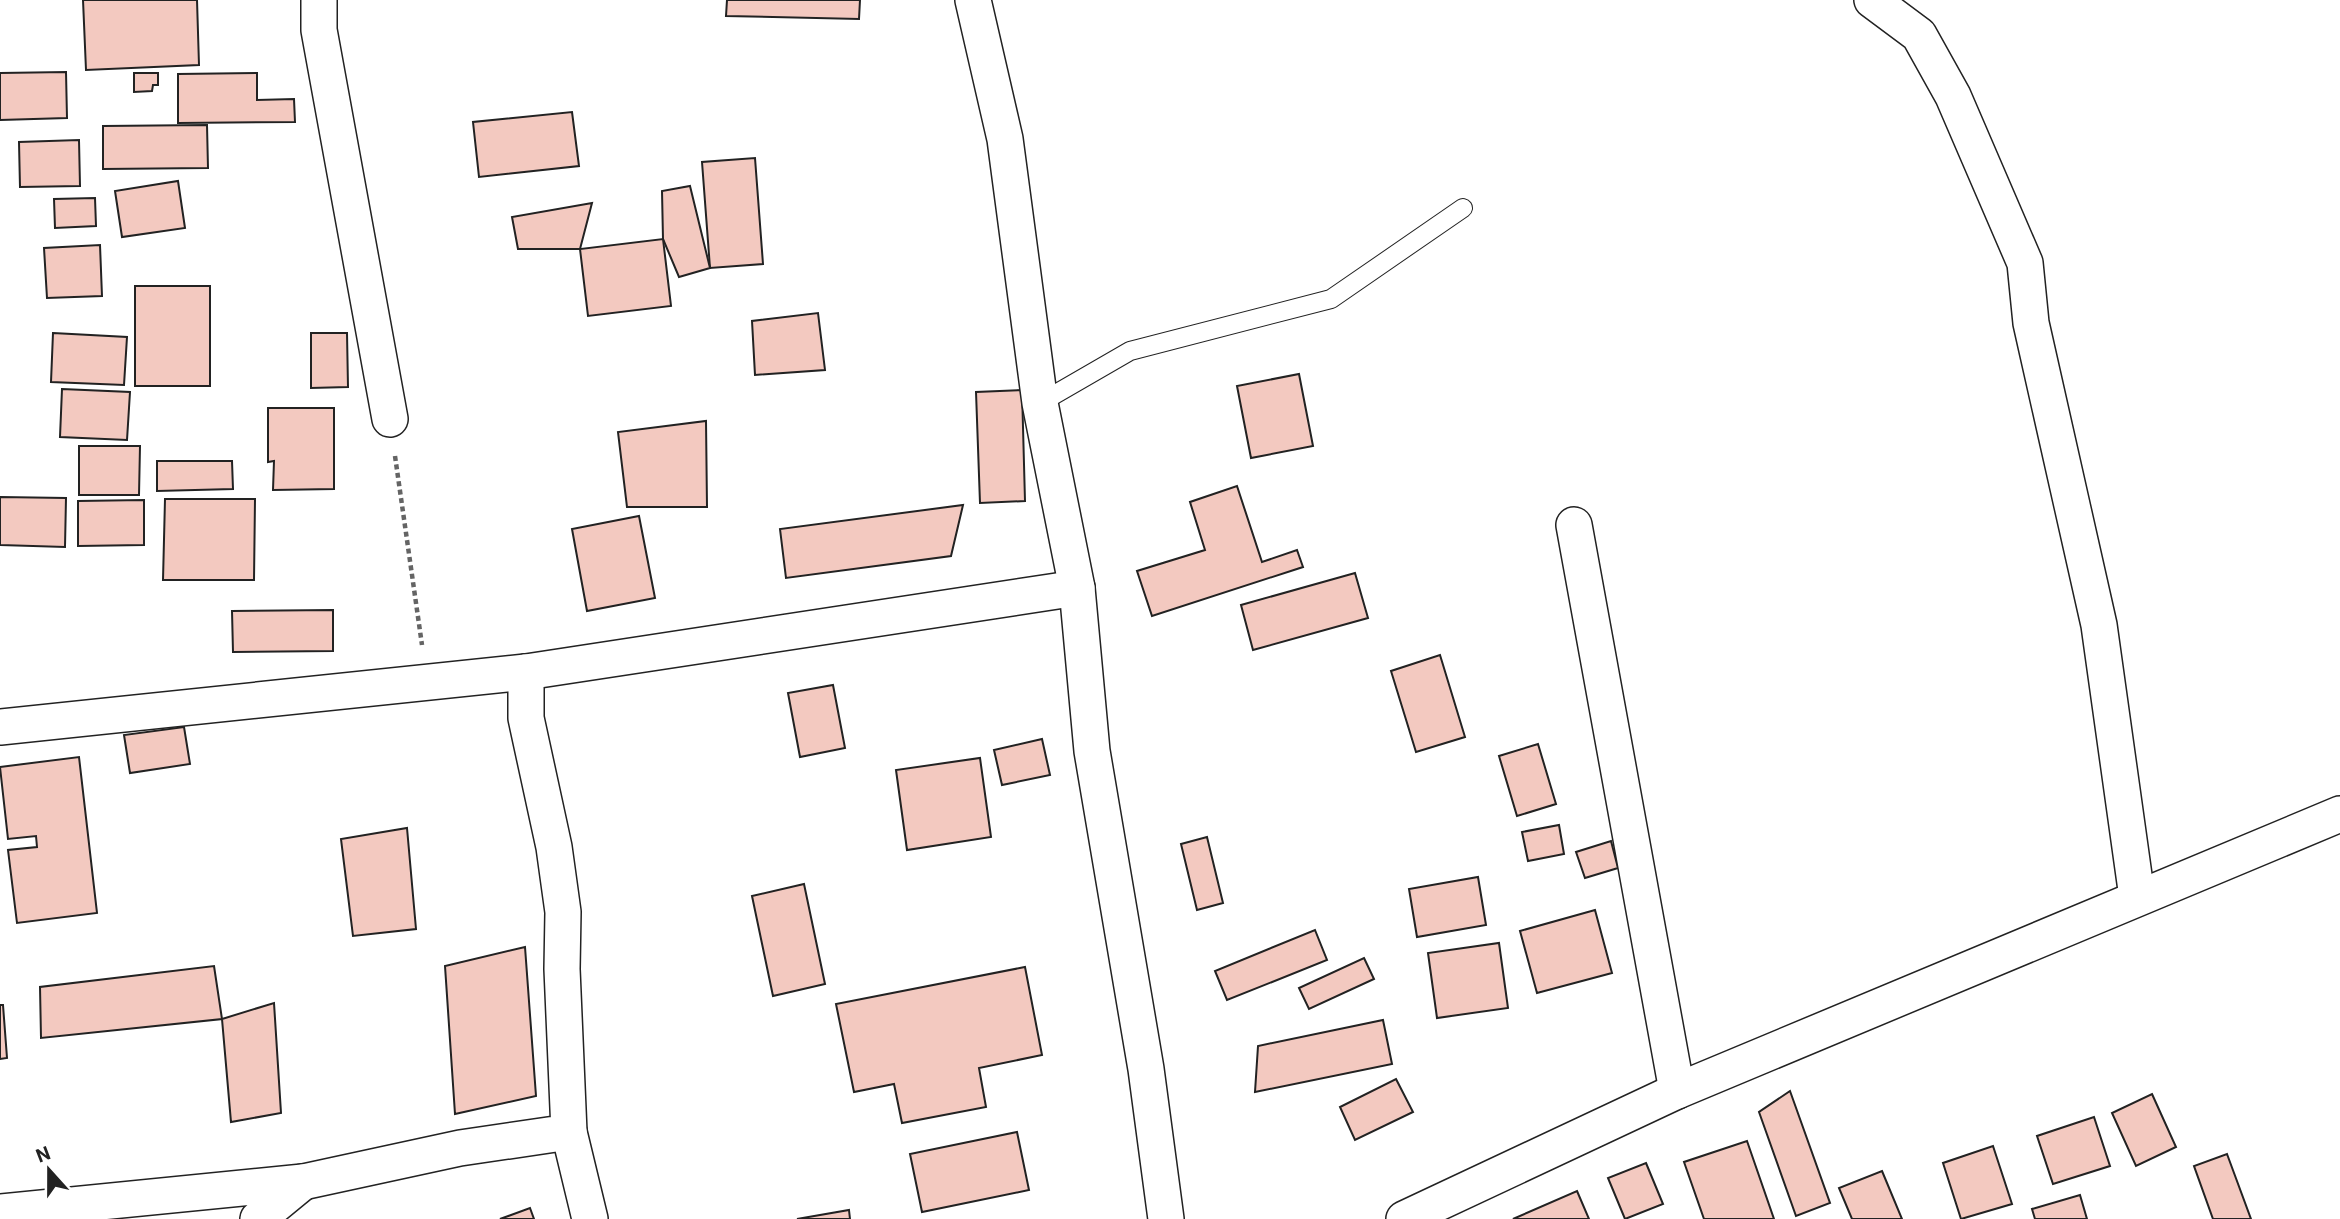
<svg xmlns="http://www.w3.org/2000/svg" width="2340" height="1219" viewBox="0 0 2340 1219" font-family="Roboto,sans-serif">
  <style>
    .building { fill: #f3c9c0; stroke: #222; stroke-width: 2 }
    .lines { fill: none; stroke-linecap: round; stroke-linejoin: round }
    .lane-casing { stroke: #222; stroke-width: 20 }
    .street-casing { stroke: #222; stroke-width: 38 }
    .path { stroke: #646464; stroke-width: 4.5; stroke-dasharray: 5 3.5; stroke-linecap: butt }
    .lane { stroke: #fff; stroke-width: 18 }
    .street { stroke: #fff; stroke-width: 35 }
  </style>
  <rect width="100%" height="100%" fill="#fff"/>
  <g class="building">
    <polygon points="83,0 197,0 199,65 86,70"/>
    <polygon points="727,0 860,0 859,19 726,16"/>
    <polygon points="66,72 67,118 0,120 0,73"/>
    <polygon points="134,73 158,73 158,85 153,85 152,91 134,92"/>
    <polygon points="257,73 257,100 294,99 295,122 178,123 178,74"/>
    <polygon points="572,112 579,166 479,177 473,122"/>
    <polygon points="207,125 208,168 103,169 103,126"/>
    <polygon points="79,140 80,186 20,187 19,142"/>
    <polygon points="755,158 763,264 710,268 702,162"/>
    <polygon points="178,181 185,228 122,237 115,191"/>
    <polygon points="690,186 710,268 679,277 663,239 662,191"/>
    <polygon points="95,198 96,226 55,228 54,199"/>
    <polygon points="592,203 580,249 518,249 512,217"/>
    <polygon points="663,239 671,306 588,316 580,249"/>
    <polygon points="100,245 102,296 47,298 44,248"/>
    <rect x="135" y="286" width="75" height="100"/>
    <polygon points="818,313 825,370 755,375 752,321"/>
    <polygon points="53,333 127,337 124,385 51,382"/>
    <polygon points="311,333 347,333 348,387 311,388"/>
    <polygon points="1299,374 1313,446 1251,458 1237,386"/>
    <polygon points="62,389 130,392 127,440 60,437"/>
    <polygon points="1022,390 1025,501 980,503 976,392"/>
    <polygon points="268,408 334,408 334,489 273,490 274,461 268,462"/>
    <polygon points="706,421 707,507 627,507 618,432"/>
    <polygon points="79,446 140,446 139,495 79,495"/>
    <polygon points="157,461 232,461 233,489 157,491"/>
    <polygon points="1237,486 1262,562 1297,550 1303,567 1152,616 1137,571 1205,550 1190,502"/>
    <polygon points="0,497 66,498 65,547 0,545"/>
    <polygon points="165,499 255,499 254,580 163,580"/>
    <polygon points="144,500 144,545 78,546 78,501"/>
    <polygon points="963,505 951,556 786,578 780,529"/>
    <polygon points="639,516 655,598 587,611 572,529"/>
    <polygon points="1355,573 1368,618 1253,650 1241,605"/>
    <polygon points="333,610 333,651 233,652 232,611"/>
    <polygon points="1440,655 1465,737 1416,752 1391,671"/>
    <polygon points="833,685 845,748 800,757 788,693"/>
    <polygon points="184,727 190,764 130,773 124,735"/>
    <polygon points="1042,739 1050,775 1002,785 994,750"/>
    <polygon points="1538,744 1556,804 1517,816 1499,756"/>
    <polygon points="79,757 97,913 17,923 8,850 37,847 36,836 8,839 0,767"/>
    <polygon points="980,758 991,837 907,850 896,770"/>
    <polygon points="1559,825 1564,854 1528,861 1522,832"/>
    <polygon points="407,828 416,929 353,936 341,839"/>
    <polygon points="1207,837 1223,903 1197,910 1181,844"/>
    <polygon points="1611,841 1618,868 1585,878 1576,852"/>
    <polygon points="1478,877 1486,925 1417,937 1409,889"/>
    <polygon points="804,884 825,984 773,996 752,896"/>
    <polygon points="1595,910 1612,973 1537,993 1520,931"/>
    <polygon points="1315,930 1327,960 1227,1000 1215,971"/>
    <polygon points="1499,943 1508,1008 1437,1018 1428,953"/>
    <polygon points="525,947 536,1096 455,1114 445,966"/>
    <polygon points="1364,958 1374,979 1309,1009 1299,988"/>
    <polygon points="214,966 222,1019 41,1038 40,987"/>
    <polygon points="1025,967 1042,1055 979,1068 986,1107 902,1123 894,1084 854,1092 836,1004"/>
    <polygon points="274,1003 281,1113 231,1122 222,1019"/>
    <polygon points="0,1005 3,1005 7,1058 0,1059"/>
    <polygon points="1383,1020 1392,1064 1255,1092 1258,1046"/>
    <polygon points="1396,1079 1413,1112 1355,1140 1340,1107"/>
    <polygon points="1790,1091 1830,1203 1796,1216 1759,1112"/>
    <polygon points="2152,1094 2176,1147 2136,1166 2112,1113"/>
    <polygon points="2094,1117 2110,1166 2053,1184 2037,1136"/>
    <polygon points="1017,1132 1029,1190 922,1212 910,1154"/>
    <polygon points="1747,1141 1774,1219 1704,1219 1684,1162"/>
    <polygon points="1993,1146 2012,1204 1961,1219 1943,1163"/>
    <polygon points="2227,1154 2251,1219 2213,1219 2194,1166"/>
    <polygon points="1646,1163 1663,1204 1625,1219 1608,1178"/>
    <polygon points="1882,1171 1902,1219 1852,1219 1839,1188"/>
    <polygon points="1577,1191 1589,1219 1513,1219"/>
    <polygon points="2080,1195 2087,1219 2035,1219 2032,1209"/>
    <polygon points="530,1208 534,1219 500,1219"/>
    <polygon points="849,1210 850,1219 797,1219"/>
  </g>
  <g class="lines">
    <defs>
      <polyline id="lane" points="1040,403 1130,351 1331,299 1463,208"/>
      <g id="street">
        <polyline points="319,0 319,30 390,419"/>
        <polyline points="973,0 1005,139 1040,403 1077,588 1092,751 1146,1069 1166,1219"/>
        <polyline points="1872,0 1919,35 1953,96 2025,263 2031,323 2099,625 2137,897"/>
        <polyline points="1574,525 1677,1091"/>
        <polyline points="0,727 526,672 1077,588"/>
        <polyline points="569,1132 590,1219"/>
        <polyline points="0,1212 303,1182 460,1148 569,1132 562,969 563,912 554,847 526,718 526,672"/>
        <polyline points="258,1219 303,1182"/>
        <polyline points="1404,1219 1677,1091 2340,814"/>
      </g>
    </defs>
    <use href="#lane" class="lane-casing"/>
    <use href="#street" class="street-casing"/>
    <polyline class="path" points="395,456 422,645"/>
    <use href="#lane" class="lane"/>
    <use href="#street" class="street"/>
  </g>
  <g transform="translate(49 1170) rotate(339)" stroke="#ffffff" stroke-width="5" paint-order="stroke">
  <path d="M0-5L12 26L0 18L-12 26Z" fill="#222222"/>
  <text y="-10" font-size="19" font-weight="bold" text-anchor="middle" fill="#222222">N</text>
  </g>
</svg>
